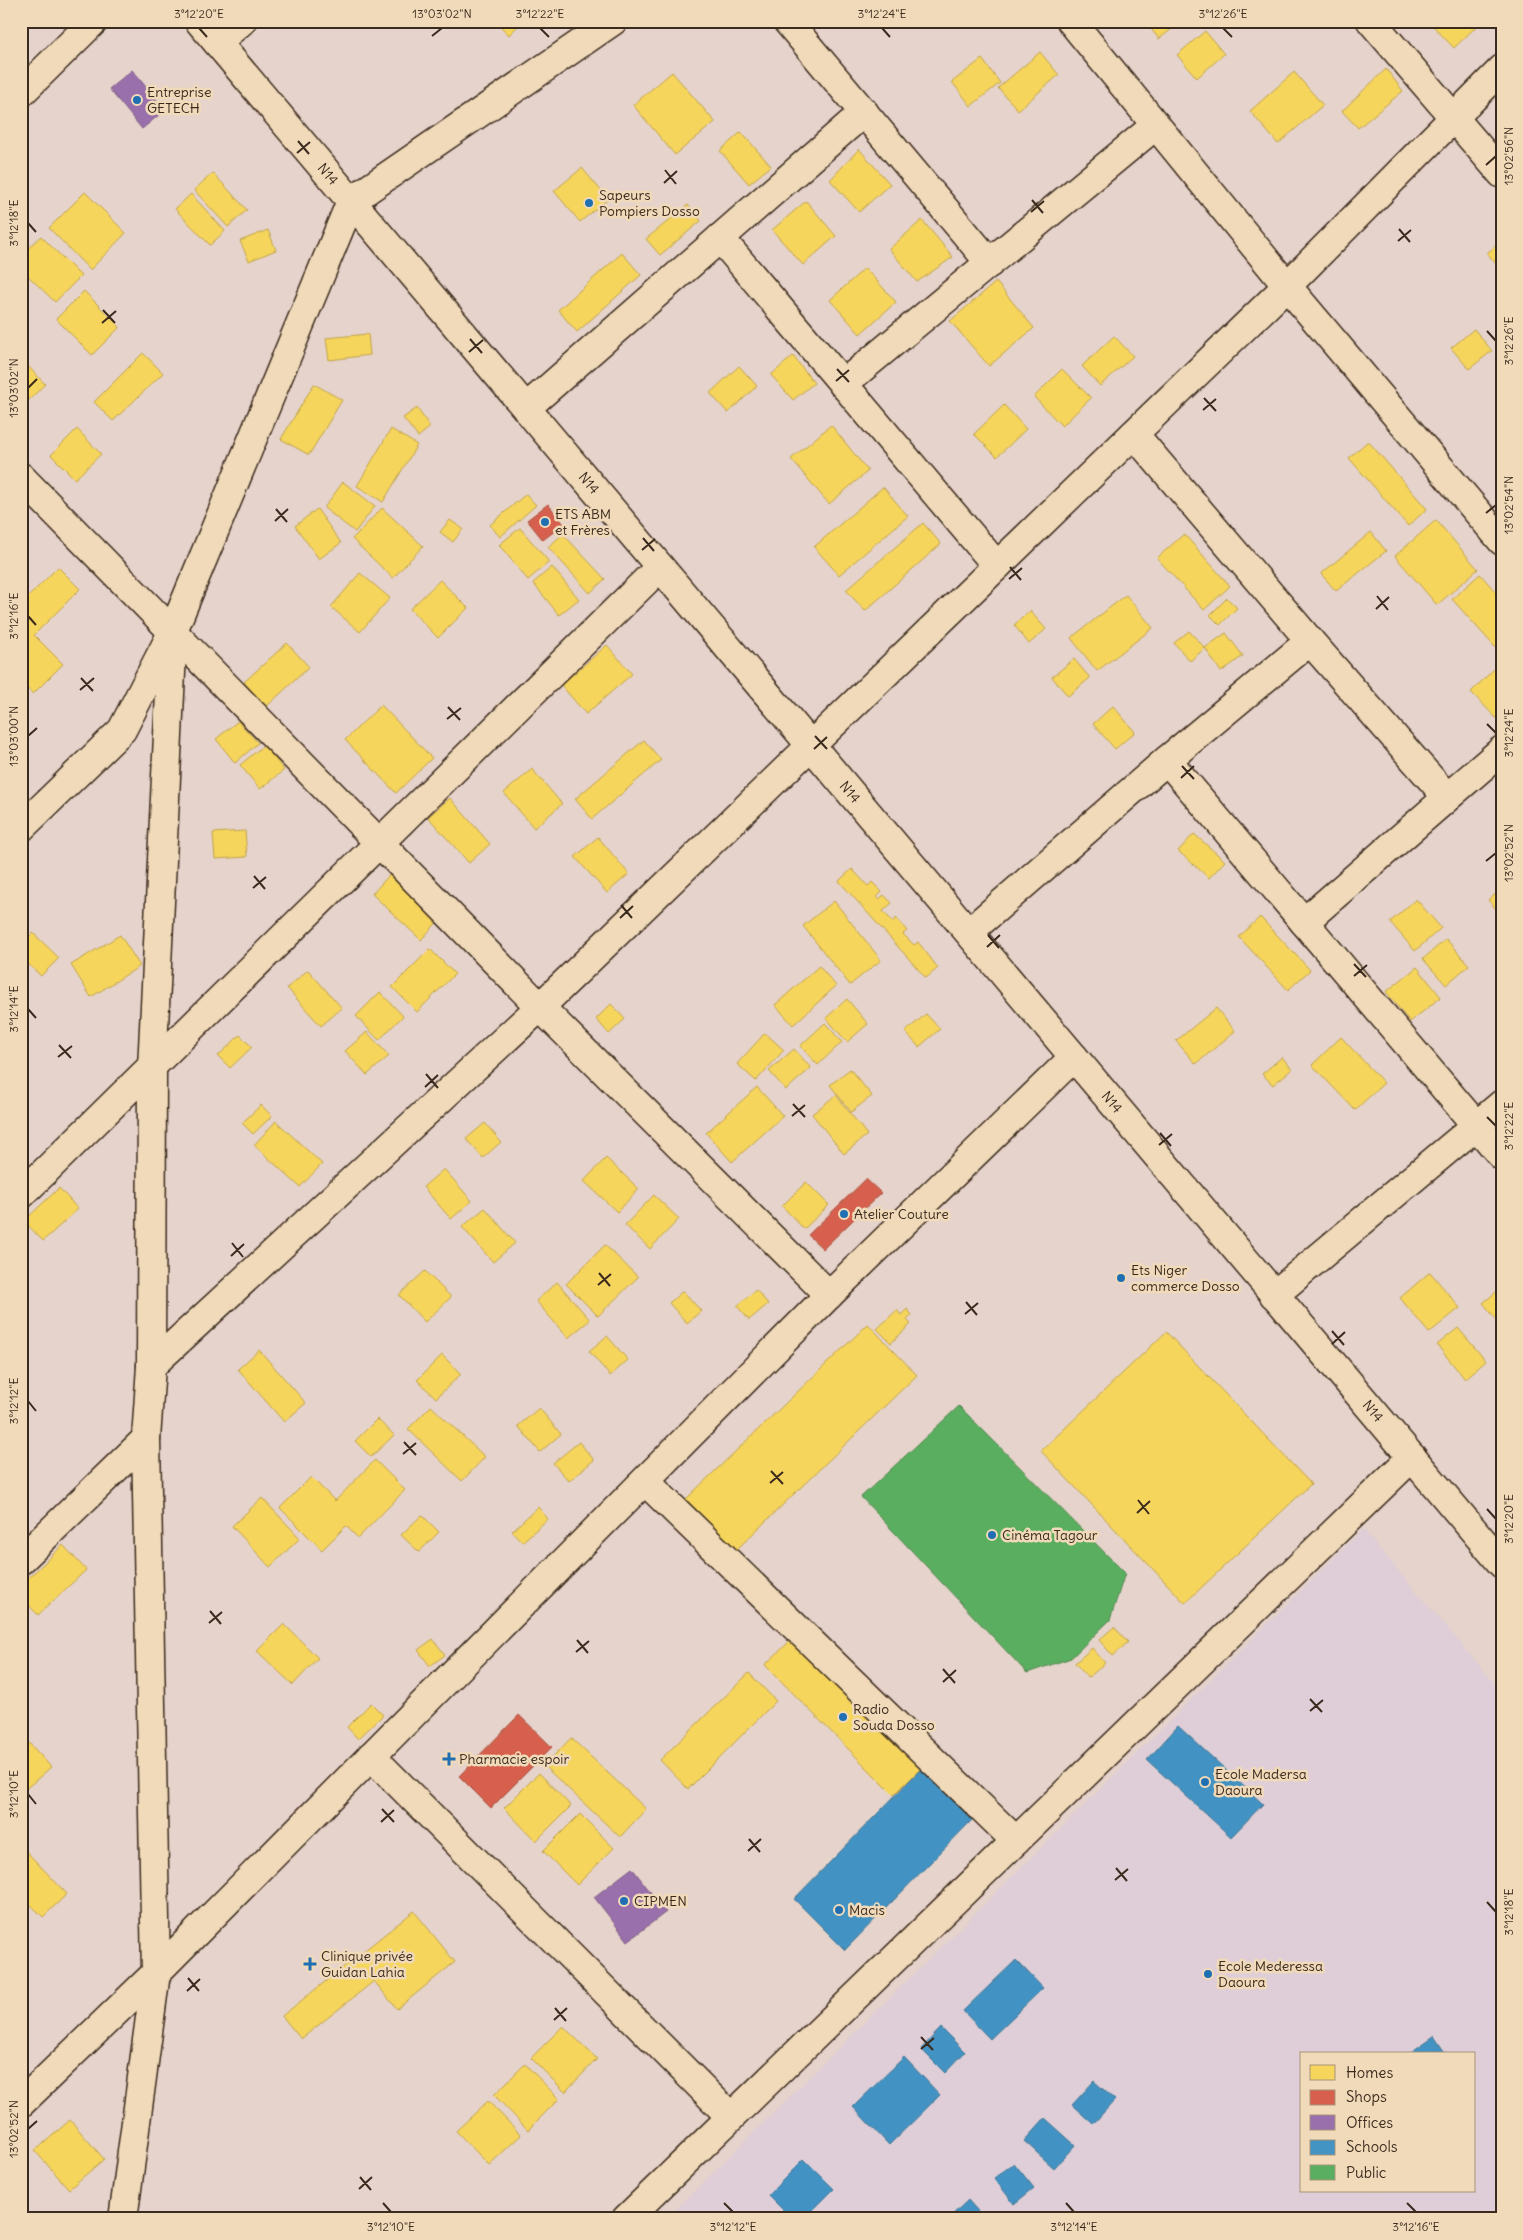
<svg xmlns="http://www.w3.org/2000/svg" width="1523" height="2240" viewBox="0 0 1523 2240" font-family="Delius,sans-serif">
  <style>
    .built { fill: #dfced7; fill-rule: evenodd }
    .homes { fill: #f6d55c; stroke: #bea249 }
    .shops { fill: #d6604d; stroke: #a8503f }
    .offices { fill: #9970ab; stroke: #7d5b81 }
    .schools { fill: #4393c3; stroke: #417492 }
    .public { fill: #5aae61; stroke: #51864d }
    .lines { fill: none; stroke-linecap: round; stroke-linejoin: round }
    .minor-casing { stroke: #3b2a1e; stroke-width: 31 }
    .tertiary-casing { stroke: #3b2a1e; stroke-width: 31 }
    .primary-casing { stroke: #3b2a1e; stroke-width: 31 }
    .minor { stroke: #f0dab9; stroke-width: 28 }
    .tertiary { stroke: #f0dab9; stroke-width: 28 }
    .primary { stroke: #f0dab9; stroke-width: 28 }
    .ticks { fill: none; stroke: #3b2a1e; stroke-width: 2 }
    .poi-dot { fill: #1f6fb2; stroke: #f0dab9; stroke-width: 2 }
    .labels { text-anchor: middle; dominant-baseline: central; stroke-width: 5; stroke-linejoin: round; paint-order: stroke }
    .poi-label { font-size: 14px; fill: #3b2a1e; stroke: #f0dab9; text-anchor: start }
    .street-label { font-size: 14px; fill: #3b2a1e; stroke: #f0dab9 }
    .neatline { fill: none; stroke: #3b2a1e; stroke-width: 2 }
    .ticks-label { font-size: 12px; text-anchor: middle; fill: #3b2a1e }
  </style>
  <rect width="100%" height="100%" fill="#e6d3cb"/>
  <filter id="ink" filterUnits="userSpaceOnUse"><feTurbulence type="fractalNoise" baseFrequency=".02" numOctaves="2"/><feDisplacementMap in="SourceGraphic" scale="10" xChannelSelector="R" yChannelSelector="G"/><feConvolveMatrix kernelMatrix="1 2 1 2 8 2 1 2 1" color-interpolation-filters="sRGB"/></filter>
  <g filter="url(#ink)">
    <path class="built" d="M1363,1529l139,163v527h-836zM1302,2054h172v137h-172z"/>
    <g class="homes">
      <polygon points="495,21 523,21 509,35"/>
      <polygon points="1145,21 1182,21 1159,39"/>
      <polygon points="1438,21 1482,21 1454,48 1433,26"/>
      <polygon points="1205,31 1224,54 1197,78 1177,55"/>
      <polygon points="1040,52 1059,75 1018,110 998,88"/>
      <polygon points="982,59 1000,83 971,106 952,82"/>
      <polygon points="1386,69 1403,91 1358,128 1342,111"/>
      <polygon points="672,72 715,122 675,155 633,105"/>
      <polygon points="1294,72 1323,105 1278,144 1250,111"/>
      <polygon points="741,132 771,166 749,184 720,151"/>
      <polygon points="859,149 890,184 859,212 830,180"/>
      <polygon points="582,168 608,199 580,222 554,191"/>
      <polygon points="213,173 247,210 228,227 194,190"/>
      <polygon points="85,192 126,233 90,270 49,228"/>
      <polygon points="191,194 225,231 210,245 175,209"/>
      <polygon points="806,201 836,236 803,265 772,230"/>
      <polygon points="688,205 701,221 660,255 646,239"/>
      <polygon points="922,220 953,257 917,282 889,249"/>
      <polygon points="268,230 276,250 249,261 240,241"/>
      <polygon points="41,236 81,276 55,302 21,269 21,255"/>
      <polygon points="1502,241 1502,271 1487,253"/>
      <polygon points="622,253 641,275 577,332 558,310"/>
      <polygon points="865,268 896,302 860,334 830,300"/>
      <polygon points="996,282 1034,328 989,366 950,321"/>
      <polygon points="84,291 120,327 92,355 56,319"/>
      <polygon points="1474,329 1492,351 1469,369 1451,348"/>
      <polygon points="368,334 370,355 329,360 326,338"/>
      <polygon points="1114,336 1133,356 1100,386 1082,366"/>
      <polygon points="143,353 163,373 113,421 94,402"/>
      <polygon points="793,356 814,383 793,400 771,375"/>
      <polygon points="21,359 45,384 21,408"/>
      <polygon points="739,366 757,386 728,413 710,393"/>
      <polygon points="1062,369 1091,398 1062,426 1034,397"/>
      <polygon points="314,384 342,400 309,455 281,439"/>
      <polygon points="1004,405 1026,429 997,457 974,434"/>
      <polygon points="417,408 430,427 418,437 403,418"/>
      <polygon points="831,425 868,471 829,504 791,459"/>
      <polygon points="77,429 101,454 75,479 51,455"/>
      <polygon points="391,429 417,445 383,502 357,486"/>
      <polygon points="1368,441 1427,509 1408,526 1349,458"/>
      <polygon points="343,482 375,506 355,532 324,508"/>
      <polygon points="883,487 908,516 839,575 814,547"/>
      <polygon points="526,494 536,505 500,537 490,525"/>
      <polygon points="382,508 423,546 393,578 352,539"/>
      <polygon points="317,509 341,543 319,559 295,526"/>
      <polygon points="450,520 463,529 453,542 440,532"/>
      <polygon points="1436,520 1478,569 1437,605 1395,556"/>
      <polygon points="923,523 941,544 865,611 846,590"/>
      <polygon points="520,528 549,562 528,580 499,545"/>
      <polygon points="1371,532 1386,551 1336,591 1321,574"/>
      <polygon points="563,534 605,579 590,593 548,547"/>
      <polygon points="1184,534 1230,586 1204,610 1157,558"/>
      <polygon points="58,567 80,589 34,635 63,664 33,694 21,683 21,604"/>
      <polygon points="552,567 579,599 559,615 533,583"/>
      <polygon points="360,573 390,598 360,632 331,607"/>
      <polygon points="1480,574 1502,599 1502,655 1452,599"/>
      <polygon points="440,580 468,608 438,638 410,609"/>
      <polygon points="1126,595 1153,628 1097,671 1071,638"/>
      <polygon points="1227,598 1237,608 1220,625 1210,615"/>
      <polygon points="1030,611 1046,629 1029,644 1014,625"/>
      <polygon points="1189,631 1205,648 1190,661 1174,643"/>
      <polygon points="1226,633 1243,656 1221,672 1205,648"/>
      <polygon points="287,643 309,667 266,707 244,682"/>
      <polygon points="607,645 632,674 586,714 561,685"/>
      <polygon points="1074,659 1090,678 1068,696 1052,677"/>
      <polygon points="1499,664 1502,666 1502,712 1496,718 1471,692"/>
      <polygon points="381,705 432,758 396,793 345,740"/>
      <polygon points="1113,706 1135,732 1115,749 1093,724"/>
      <polygon points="238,721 258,743 235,763 216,739"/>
      <polygon points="644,740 661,760 592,819 575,799"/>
      <polygon points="264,745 284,770 260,789 240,765"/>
      <polygon points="532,769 562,804 534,828 504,793"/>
      <polygon points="450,798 490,844 469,863 428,817"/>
      <polygon points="245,831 247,857 215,859 213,833"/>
      <polygon points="1194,834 1225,861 1209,878 1178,851"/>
      <polygon points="598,837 629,874 607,893 575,857"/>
      <polygon points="852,869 868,886 872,882 882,892 877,897 879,899 884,895 892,903 883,911 893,922 896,918 907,931 903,934 914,945 918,942 938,968 926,978 839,881"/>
      <polygon points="393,871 442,917 421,940 372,894"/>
      <polygon points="1502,889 1502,916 1488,900"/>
      <polygon points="1416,899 1441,928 1415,951 1390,922"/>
      <polygon points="834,901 881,960 850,985 803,926"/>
      <polygon points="1260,917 1310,970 1288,990 1239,937"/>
      <polygon points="33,933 59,958 41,976 21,957 21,944"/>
      <polygon points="120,935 140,966 91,997 71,965"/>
      <polygon points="1446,939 1469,965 1446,985 1423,959"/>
      <polygon points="430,949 455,974 417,1012 392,987"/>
      <polygon points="819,966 836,986 793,1025 775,1005"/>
      <polygon points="1417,967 1441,997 1410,1022 1386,992"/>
      <polygon points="308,970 342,1008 321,1026 287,988"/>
      <polygon points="380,992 403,1016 379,1040 356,1016"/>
      <polygon points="847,999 868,1024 847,1042 826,1018"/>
      <polygon points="611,1004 625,1019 609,1034 596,1019"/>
      <polygon points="1216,1008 1235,1031 1196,1064 1176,1041"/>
      <polygon points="926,1014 940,1029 919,1047 905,1032"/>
      <polygon points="825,1023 842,1042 818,1065 800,1046"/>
      <polygon points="367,1032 389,1056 367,1075 345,1051"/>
      <polygon points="765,1033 784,1050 756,1081 737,1064"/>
      <polygon points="240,1035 252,1047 230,1068 218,1056"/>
      <polygon points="1341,1037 1384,1083 1355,1110 1312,1065"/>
      <polygon points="794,1049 811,1068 786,1090 769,1071"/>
      <polygon points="1282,1057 1292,1069 1273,1085 1262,1074"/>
      <polygon points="850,1069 872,1096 851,1112 830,1085"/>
      <polygon points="757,1087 783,1116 732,1162 706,1133"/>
      <polygon points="836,1095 867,1135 844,1154 812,1114"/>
      <polygon points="261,1105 272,1116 253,1134 242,1123"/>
      <polygon points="276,1121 322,1164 300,1187 254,1145"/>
      <polygon points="485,1123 501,1142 483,1158 466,1139"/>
      <polygon points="606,1158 639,1189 617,1212 584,1181"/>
      <polygon points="444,1169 472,1201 451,1219 423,1187"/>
      <polygon points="806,1182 829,1205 804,1229 782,1206"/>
      <polygon points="59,1188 78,1209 43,1241 24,1221"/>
      <polygon points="654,1195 679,1219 650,1249 625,1225"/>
      <polygon points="485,1208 515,1243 493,1262 462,1227"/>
      <polygon points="605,1245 638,1277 598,1316 566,1284"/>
      <polygon points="425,1271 451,1297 425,1322 399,1295"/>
      <polygon points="1430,1272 1460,1308 1429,1333 1400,1298"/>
      <polygon points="557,1282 590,1320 568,1338 536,1301"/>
      <polygon points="1502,1287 1502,1326 1483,1303"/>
      <polygon points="756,1290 768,1304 749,1320 737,1306"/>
      <polygon points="683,1291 701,1311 687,1323 669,1303"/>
      <polygon points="907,1309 912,1315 907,1320 911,1324 891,1343 877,1329 897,1310 901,1315"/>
      <polygon points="868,1324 917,1375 735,1551 686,1499"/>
      <polygon points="1458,1328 1486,1361 1465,1379 1437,1345"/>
      <polygon points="1166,1332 1311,1484 1185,1603 1041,1451"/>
      <polygon points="607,1336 628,1360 610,1376 589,1351"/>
      <polygon points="259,1350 306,1403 284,1422 238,1369"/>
      <polygon points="442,1355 461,1374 436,1398 417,1380"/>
      <polygon points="431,1406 485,1457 462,1481 408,1429"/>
      <polygon points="539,1408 561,1434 540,1452 518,1426"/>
      <polygon points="377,1419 394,1435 371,1457 355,1441"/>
      <polygon points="579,1442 594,1460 569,1481 553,1463"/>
      <polygon points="375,1460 405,1490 358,1538 346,1526 322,1550 280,1508 311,1477 335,1501"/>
      <polygon points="262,1498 300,1538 270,1567 232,1526"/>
      <polygon points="538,1507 548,1519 522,1542 512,1531"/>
      <polygon points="422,1515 439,1532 419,1552 401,1535"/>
      <polygon points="63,1545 86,1570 38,1615 21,1597 21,1585"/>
      <polygon points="284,1624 318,1658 293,1685 257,1651"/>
      <polygon points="1114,1627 1128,1642 1113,1656 1099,1640"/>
      <polygon points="433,1639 445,1655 430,1666 418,1650"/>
      <polygon points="792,1639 920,1769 894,1795 765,1665"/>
      <polygon points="1092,1648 1105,1663 1088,1678 1075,1663"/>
      <polygon points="749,1673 776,1701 688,1789 660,1760"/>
      <polygon points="371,1703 383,1715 358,1739 347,1727"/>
      <polygon points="21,1734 51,1767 21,1793"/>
      <polygon points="571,1738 646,1809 620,1837 544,1766"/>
      <polygon points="539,1773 571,1806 536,1841 504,1808"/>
      <polygon points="580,1814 614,1848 577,1885 543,1851"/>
      <polygon points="21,1846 67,1894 43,1917 21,1895"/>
      <polygon points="414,1911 455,1962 397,2009 374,1981 301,2039 282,2016"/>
      <polygon points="563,2026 597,2059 565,2092 531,2058"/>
      <polygon points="525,2064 559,2099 528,2130 494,2095"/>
      <polygon points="488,2101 521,2135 489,2165 456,2131"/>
      <polygon points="70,2120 104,2159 69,2189 35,2151"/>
    </g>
    <g class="shops">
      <polygon points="548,504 564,524 543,540 527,520"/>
      <polygon points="866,1179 881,1193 823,1249 808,1235"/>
      <polygon points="519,1715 552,1747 491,1808 459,1776"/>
    </g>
    <g class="offices">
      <polygon points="132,70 165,110 142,129 109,89"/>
      <polygon points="632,1868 666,1912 628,1941 594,1897"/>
    </g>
    <g class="schools">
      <polygon points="1178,1726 1263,1804 1231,1837 1147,1760"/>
      <polygon points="921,1769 972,1820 845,1950 794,1899"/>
      <polygon points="1016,1960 1043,1988 990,2039 963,2011"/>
      <polygon points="941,2028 965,2052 945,2073 921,2049"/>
      <polygon points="1434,2036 1446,2054 1408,2054"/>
      <polygon points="904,2057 940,2095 889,2145 853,2107"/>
      <polygon points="1094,2081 1115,2100 1093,2124 1072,2105"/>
      <polygon points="1045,2118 1075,2145 1054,2168 1024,2141"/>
      <polygon points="804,2159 834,2189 804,2219 792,2219 768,2195"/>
      <polygon points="1014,2163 1034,2188 1014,2204 994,2178"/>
      <polygon points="968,2200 985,2219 948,2219"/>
    </g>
    <polygon class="public" points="959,1406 1125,1573 1110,1620 1071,1658 1027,1673 861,1497"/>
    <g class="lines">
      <defs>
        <g id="minor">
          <polyline points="787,21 990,263"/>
          <polyline points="1071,21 1287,286 1502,541"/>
          <polyline points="1371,21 1502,174"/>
          <polyline points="217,42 242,21"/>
          <polyline points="21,93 94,21"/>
          <polyline points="351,201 613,21"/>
          <polyline points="720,238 997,566"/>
          <polyline points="843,384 1156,125"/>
          <polyline points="526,408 864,112"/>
          <polyline points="1134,434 1310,641 1447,797"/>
          <polyline points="21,477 540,1007 829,1295"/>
          <polyline points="1167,760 1502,1156"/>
          <polyline points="21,828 122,730 173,631"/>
          <polyline points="1304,922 1502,750"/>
          <polyline points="969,932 1167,760 1310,641"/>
          <polyline points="21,1195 660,567"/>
          <polyline points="1274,1295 1502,1104"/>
          <polyline points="151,1366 540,1007 1287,286 1502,69"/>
          <polyline points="645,1481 1016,1841"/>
          <polyline points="21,1560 146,1439"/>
          <polyline points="371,1756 731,2117"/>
          <polyline points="21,2103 156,1973 829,1295 1074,1057"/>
          <polyline points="626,2219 1412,1457"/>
        </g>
        <polyline id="tertiary" points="123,2219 156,1973 146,1439 151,1366 152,1069 173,631 351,201"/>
        <polyline id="primary" points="199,21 1502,1564"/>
      </defs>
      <use href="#minor" class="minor-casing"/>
      <use href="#tertiary" class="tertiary-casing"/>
      <use href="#primary" class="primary-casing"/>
      <use href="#minor" class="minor"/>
      <use href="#tertiary" class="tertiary"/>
      <use href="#primary" class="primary"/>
    </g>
  </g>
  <path class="ticks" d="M199,28l8,9M540,28l9,9M882,28l8,9M1223,28l9,9M432,36l10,-8M298,141l11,13M297,153l13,-11M1486,165l10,-9M665,170l11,14M664,183l13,-12M1032,200l11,13M1031,212l13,-11M28,223l8,9M1399,229l11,13M1398,241l13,-11M103,310l12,13M102,323l14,-12M1487,331l9,10M470,339l12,14M469,352l14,-12M837,369l12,13M836,381l13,-11M28,388l9,-9M1204,398l12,13M1203,410l13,-11M276,509l11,13M1486,513l10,-8M275,521l13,-12M643,538l11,13M642,550l13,-11M1010,567l11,13M1009,579l13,-11M1377,596l11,14M1376,609l13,-12M28,616l8,9M81,678l12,13M80,690l14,-12M448,707l12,13M447,719l14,-11M1487,724l9,9M28,736l9,-8M815,736l12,13M814,749l13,-12M1182,766l12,13M1181,778l13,-12M1486,861l10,-8M254,876l11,13M253,888l13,-11M621,905l11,13M620,918l13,-12M988,935l11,13M987,947l13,-12M1354,964l12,13M1354,976l13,-11M28,1009l8,9M59,1045l12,13M58,1057l14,-11M426,1074l12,14M425,1087l13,-12M793,1104l12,13M792,1116l13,-11M1487,1117l9,9M1160,1133l11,13M1159,1145l13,-11M232,1243l11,14M231,1256l13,-12M599,1273l11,13M598,1285l13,-11M966,1302l11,13M965,1314l13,-11M1332,1331l12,14M1332,1344l13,-12M28,1401l8,10M404,1442l12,13M403,1454l13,-11M771,1471l12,13M770,1483l13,-11M1138,1500l11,14M1487,1509l9,10M1137,1513l13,-12M210,1611l11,13M209,1623l13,-11M577,1640l11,13M576,1652l13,-11M943,1669l12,14M943,1682l13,-12M1310,1699l12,13M1310,1711l13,-11M28,1794l8,10M382,1809l12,13M381,1822l13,-12M749,1839l11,13M748,1851l13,-12M1116,1868l11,13M1115,1880l13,-11M1487,1902l9,10M188,1978l11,13M187,1991l13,-12M555,2008l11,13M554,2020l13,-12M921,2037l12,13M921,2049l13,-11M28,2129l9,-8M360,2177l11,13M359,2189l13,-12M383,2203l8,9M724,2203l9,9M1066,2203l8,9M1407,2203l9,9"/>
  <g class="poi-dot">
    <circle cx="137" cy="100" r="5"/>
    <circle cx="589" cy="203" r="5"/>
    <circle cx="545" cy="522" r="5"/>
    <circle cx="844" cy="1214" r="5"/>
    <circle cx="1121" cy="1278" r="5"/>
    <circle cx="992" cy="1535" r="5"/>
    <circle cx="843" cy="1717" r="5"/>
    <path d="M446.5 1751.5h5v5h5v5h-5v5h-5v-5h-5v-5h5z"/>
    <circle cx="1205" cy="1782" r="5"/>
    <circle cx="624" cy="1901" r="5"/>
    <circle cx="839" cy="1910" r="5"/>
    <path d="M307.5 1956.5h5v5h5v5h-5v5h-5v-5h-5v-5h5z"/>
    <circle cx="1208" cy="1974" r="5"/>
  </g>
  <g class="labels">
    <g class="poi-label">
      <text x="147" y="92">Entreprise<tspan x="147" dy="16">GETECH</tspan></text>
      <text x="599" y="195">Sapeurs<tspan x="599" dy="16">Pompiers Dosso</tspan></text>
      <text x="555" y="514">ETS ABM<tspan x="555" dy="16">et Frères</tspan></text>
      <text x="854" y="1214">Atelier Couture</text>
      <text x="1131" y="1270">Ets Niger<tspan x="1131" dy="16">commerce Dosso</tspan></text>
      <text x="1002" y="1535">Cinéma Tagour</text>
      <text x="853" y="1709">Radio<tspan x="853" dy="16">Souda Dosso</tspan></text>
      <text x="459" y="1759">Pharmacie espoir</text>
      <text x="1215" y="1774">Ecole Madersa<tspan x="1215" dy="16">Daoura</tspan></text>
      <text x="634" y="1901">CIPMEN</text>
      <text x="849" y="1910">Macis</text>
      <text x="321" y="1956">Clinique privée<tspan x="321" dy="16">Guidan Lahia</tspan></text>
      <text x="1218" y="1966">Ecole Mederessa<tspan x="1218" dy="16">Daoura</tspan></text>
    </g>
    <g class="street-label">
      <text transform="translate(328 174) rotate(50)">N14</text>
      <text transform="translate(589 483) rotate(50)">N14</text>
      <text transform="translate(850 792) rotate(50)">N14</text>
      <text transform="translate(1112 1102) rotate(50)">N14</text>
      <text transform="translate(1373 1411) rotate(50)">N14</text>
    </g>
  </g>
  <rect width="1523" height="2240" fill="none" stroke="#f0dab9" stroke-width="55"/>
  <rect x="1300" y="2052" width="175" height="140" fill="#f0dab9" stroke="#a8947b"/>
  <rect x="1310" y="2065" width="25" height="15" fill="#f6d55c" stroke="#a8947b"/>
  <text x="1346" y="2078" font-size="15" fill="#3b2a1e">Homes</text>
  <rect x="1310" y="2090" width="25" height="15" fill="#d6604d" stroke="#a8947b"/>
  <text x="1346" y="2102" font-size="15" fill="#3b2a1e">Shops</text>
  <rect x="1310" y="2115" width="25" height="15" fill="#9970ab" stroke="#a8947b"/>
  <text x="1346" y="2128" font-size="15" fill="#3b2a1e">Offices</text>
  <rect x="1310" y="2140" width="25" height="15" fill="#4393c3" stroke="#a8947b"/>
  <text x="1346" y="2152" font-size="15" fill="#3b2a1e">Schools</text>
  <rect x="1310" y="2165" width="25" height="15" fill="#5aae61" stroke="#a8947b"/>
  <text x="1346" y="2178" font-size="15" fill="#3b2a1e">Public</text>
  <rect x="28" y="28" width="1468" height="2184" class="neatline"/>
  <g class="ticks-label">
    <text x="199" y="18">3°12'20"E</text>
    <text x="442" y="18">13°03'02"N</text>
    <text x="540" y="18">3°12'22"E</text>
    <text x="882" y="18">3°12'24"E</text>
    <text x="1223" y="18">3°12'26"E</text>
    <text transform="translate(1509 156) rotate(-90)" y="4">13°02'56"N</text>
    <text transform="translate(14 223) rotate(-90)" y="4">3°12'18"E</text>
    <text transform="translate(1509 341) rotate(-90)" y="4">3°12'26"E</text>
    <text transform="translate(14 388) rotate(-90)" y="4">13°03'02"N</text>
    <text transform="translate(1509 505) rotate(-90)" y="4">13°02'54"N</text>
    <text transform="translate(14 616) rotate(-90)" y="4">3°12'16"E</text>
    <text transform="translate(1509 733) rotate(-90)" y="4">3°12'24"E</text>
    <text transform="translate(14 736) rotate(-90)" y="4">13°03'00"N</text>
    <text transform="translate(1509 853) rotate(-90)" y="4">13°02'52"N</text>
    <text transform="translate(14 1009) rotate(-90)" y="4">3°12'14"E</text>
    <text transform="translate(1509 1126) rotate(-90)" y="4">3°12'22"E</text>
    <text transform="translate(14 1401) rotate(-90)" y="4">3°12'12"E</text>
    <text transform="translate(1509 1519) rotate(-90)" y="4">3°12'20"E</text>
    <text transform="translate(14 1794) rotate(-90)" y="4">3°12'10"E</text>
    <text transform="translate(1509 1912) rotate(-90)" y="4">3°12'18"E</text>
    <text transform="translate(14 2129) rotate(-90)" y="4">13°02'52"N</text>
    <text x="391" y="2231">3°12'10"E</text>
    <text x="733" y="2231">3°12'12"E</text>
    <text x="1074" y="2231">3°12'14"E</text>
    <text x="1416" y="2231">3°12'16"E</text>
  </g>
</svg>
